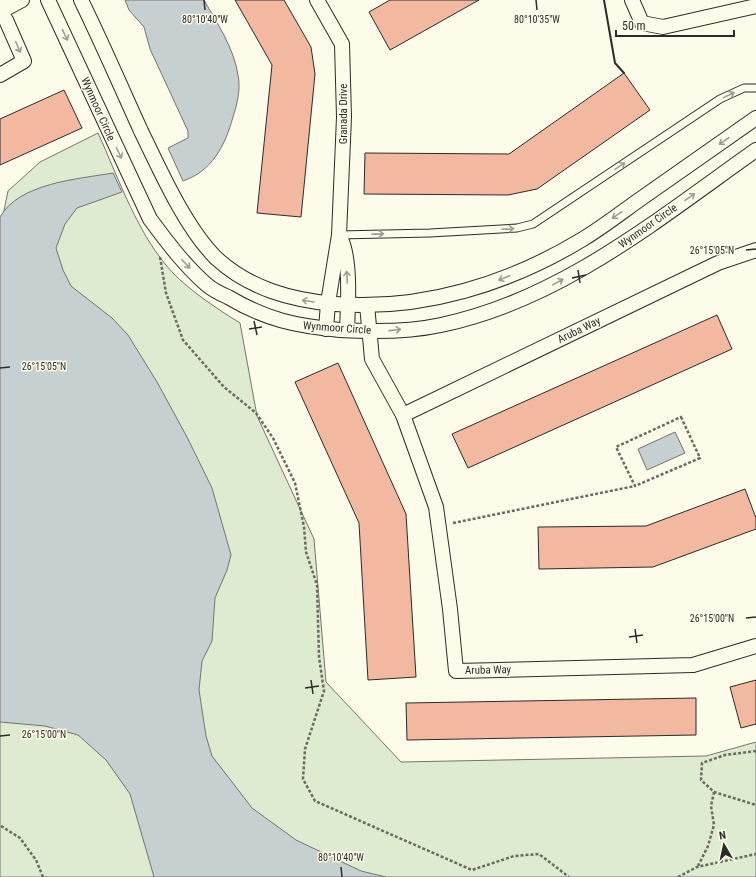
<svg xmlns="http://www.w3.org/2000/svg" width="756" height="877" viewBox="0 0 756 877" font-family="'Roboto Condensed',sans-serif">
  <style>
    .green { fill: #deebd1; stroke: #74746e }
    .water { fill: #c7d0d0; stroke: #74746e }
    .building { fill: #f2b8a0; stroke: #2b2b2b }
    .lines { fill: none; stroke-linecap: round; stroke-linejoin: round }
    .lane-casing { stroke: #2b2b2b; stroke-width: 9 }
    .street-casing { stroke: #2b2b2b; stroke-width: 16 }
    .path { stroke: #6a6964; stroke-width: 2.5; stroke-dasharray: 3 2; stroke-linecap: butt }
    .lane { stroke: #fdfbea; stroke-width: 7 }
    .street { stroke: #fdfbea; stroke-width: 14 }
    .wall { stroke: #2b2b2b; stroke-width: 2 }
    .oneway { stroke: #9e9d94 }
    .ticks { fill: none; stroke: #2b2b2b; stroke-width: 1.5 }
    .labels { text-anchor: middle; dominant-baseline: central; stroke-width: 3; stroke-linejoin: round; paint-order: stroke }
    .street-label { font-size: 11px; fill: #2b2b2b; stroke: #fdfbea }
    .ticks-label { font-size: 10px; text-anchor: middle; fill: #2b2b2b; stroke: #fdfbea; stroke-width: 3; stroke-linejoin: round; paint-order: stroke }
  </style>
  <rect width="100%" height="100%" fill="#fdfbea"/>
  <path class="green" d="M98,133c21,46 40,103 75,140 17,18 46,37 67,50l17,93 57,123 12,143 75,80 305,-6 50,-14v135h-756v-647l8,-39 32,-29z"/>
  <g class="water">
    <path d="M125,0h79c13,23 30,48 34,75 3,15 -1,29 -5,42 -8,29 -21,54 -50,64l-15,-33 20,-10v-7l-38,-82 -6,-22 -15,-17z"/>
    <path d="M113,173l9,19 -45,16 -12,16 -9,24 7,22 8,16 41,32 16,17 29,47 30,55 25,51 19,67 -4,15 -12,28 -3,43 -10,20 -3,29 7,46 6,20 40,52 44,32 65,31 25,6h-232l-24,-83 -24,-34 -28,-25 -33,-9 -45,-4v-505c19,-34 78,-38 113,-44z"/>
    <polygon points="675,432 685,453 647,470 638,449"/>
  </g>
  <g class="building">
    <polygon points="235,0 284,0 311,47 315,74 301,217 257,213 272,65"/>
    <polygon points="390,0 479,0 390,50 369,12"/>
    <polygon points="624,73 650,110 537,189 508,195 364,194 365,153 509,154"/>
    <polygon points="64,90 82,128 0,165 0,119"/>
    <polygon points="717,315 732,349 468,468 452,434"/>
    <polygon points="338,363 406,514 416,677 368,680 359,523 295,382"/>
    <polygon points="745,489 756,518 756,529 653,567 539,569 538,527 646,526"/>
    <polygon points="756,680 756,724 741,728 730,687"/>
    <polygon points="696,698 696,735 407,740 406,703"/>
  </g>
  <g class="lines">
    <defs>
      <polyline id="lane" points="339,235 430,233 517,228 533,224 720,99 744,88 756,88"/>
      <g id="street">
        <path d="M48,0l102,219c17,23 35,47 57,66 6,5 14,9 21,12 39,23 68,29 112,33 33,2 69,2 101,-5 120,-25 217,-106 315,-175"/>
        <path d="M81,0c21,43 40,87 60,131 19,39 44,96 75,127 34,31 75,42 119,46 87,7 174,-20 248,-65 23,-14 44,-31 66,-46 36,-25 71,-50 107,-75"/>
        <polyline points="317,0 342,44 344,117 339,235 328,303 326,329"/>
        <polyline points="632,0 642,23 663,27 756,6"/>
        <polyline points="0,5 9,7 22,0"/>
        <polyline points="0,12 6,20 24,61 0,75"/>
        <path d="M341,239c10,23 7,66 6,91"/>
        <polyline points="367,305 372,359 403,415 436,507 450,609 456,671 693,665 756,646"/>
        <polyline points="403,415 718,263 756,250"/>
      </g>
    </defs>
    <use href="#lane" class="lane-casing"/>
    <use href="#street" class="street-casing"/>
    <g class="path">
      <polyline points="160,257 166,293 183,340 224,387 256,413 273,438 295,483 304,527 306,552 317,585 319,657 324,691 305,749 303,779 315,801 472,870 514,856 539,854 569,877"/>
      <polygon points="681,417 700,458 635,486 616,447"/>
      <polyline points="453,523 635,486"/>
      <polyline points="756,751 725,755 702,763 701,780 714,792 756,805"/>
      <polyline points="1,826 20,838 36,860 43,877"/>
      <polyline points="698,866 708,846 714,825 711,806 714,792"/>
      <polyline points="678,877 697,867 756,854"/>
    </g>
    <use href="#lane" class="lane"/>
    <use href="#street" class="street"/>
    <polyline class="wall" points="604,0 615,63 624,73"/>
  </g>
  <defs><path id="oneway-shaft" d="M-6 0H5M1.5-3L5.5 0L1.5 3" fill="none" stroke-width="1.6" stroke-linecap="round" stroke-linejoin="round"/></defs>
  <g class="oneway">
    <use href="#oneway-shaft" transform="translate(65 35) rotate(65)"/>
    <use href="#oneway-shaft" transform="translate(18 47) rotate(67)"/>
    <use href="#oneway-shaft" transform="translate(729 95) rotate(-26)"/>
    <use href="#oneway-shaft" transform="translate(724 141) rotate(145)"/>
    <use href="#oneway-shaft" transform="translate(119 153) rotate(64)"/>
    <use href="#oneway-shaft" transform="translate(620 166) rotate(-34)"/>
    <use href="#oneway-shaft" transform="translate(690 197) rotate(-35)"/>
    <use href="#oneway-shaft" transform="translate(617 215) rotate(145)"/>
    <use href="#oneway-shaft" transform="translate(508 229) rotate(-3)"/>
    <use href="#oneway-shaft" transform="translate(378 234) rotate(-1)"/>
    <use href="#oneway-shaft" transform="translate(186 264) rotate(46)"/>
    <use href="#oneway-shaft" transform="translate(347 277) rotate(-93)"/>
    <use href="#oneway-shaft" transform="translate(504 278) rotate(157)"/>
    <use href="#oneway-shaft" transform="translate(558 282) rotate(-29)"/>
    <use href="#oneway-shaft" transform="translate(308 301) rotate(-171)"/>
    <use href="#oneway-shaft" transform="translate(395 330) rotate(-6)"/>
  </g>
  <path class="ticks" d="M204,0l1,10M536,0l1,10M746,250l10,-1M578,270l2,13M572,278l14,-3M254,321l3,14M249,329l13,-2M0,368l10,-1M746,618l10,-1M635,629l2,14M629,637l14,-2M311,680l2,14M305,688l14,-2M0,736l10,-1M341,867l1,10"/>
  <g class="labels">
    <g class="street-label">
      <text transform="translate(98 109) rotate(66)">Wynmoor Circle</text>
      <text transform="translate(343 114) rotate(-90)">Granada Drive</text>
      <text transform="translate(648 226) rotate(-35)">Wynmoor Circle</text>
      <text transform="translate(337 328) rotate(4)">Wynmoor Circle</text>
      <text transform="translate(579 330) rotate(-26)">Aruba Way</text>
      <text transform="translate(488 670) rotate(-1)">Aruba Way</text>
    </g>
  </g>
  <g class="ticks-label">
    <text x="205" y="23">80°10'40"W</text>
    <text x="537" y="23">80°10'35"W</text>
    <text x="712" y="254">26°15'05"N</text>
    <text x="44" y="370">26°15'05"N</text>
    <text x="712" y="622">26°15'00"N</text>
    <text x="44" y="738">26°15'00"N</text>
    <text x="341" y="861">80°10'40"W</text>
  </g>
  <g transform="translate(724 845) rotate(351)" stroke="#fdfbea" stroke-width="3" paint-order="stroke">
  <path d="M0-3L7 15L0 10L-7 15Z" fill="#2b2b2b"/>
  <text y="-6" font-size="11" font-weight="bold" text-anchor="middle" fill="#2b2b2b">N</text>
  </g>
  <path d="M616 30v6h118v-6" fill="none" stroke="#2b2b2b" stroke-width="2"/>
  <text x="622" y="30" font-size="12" fill="#2b2b2b" stroke="#fdfbea" stroke-width="3" paint-order="stroke">50 m</text>
</svg>
